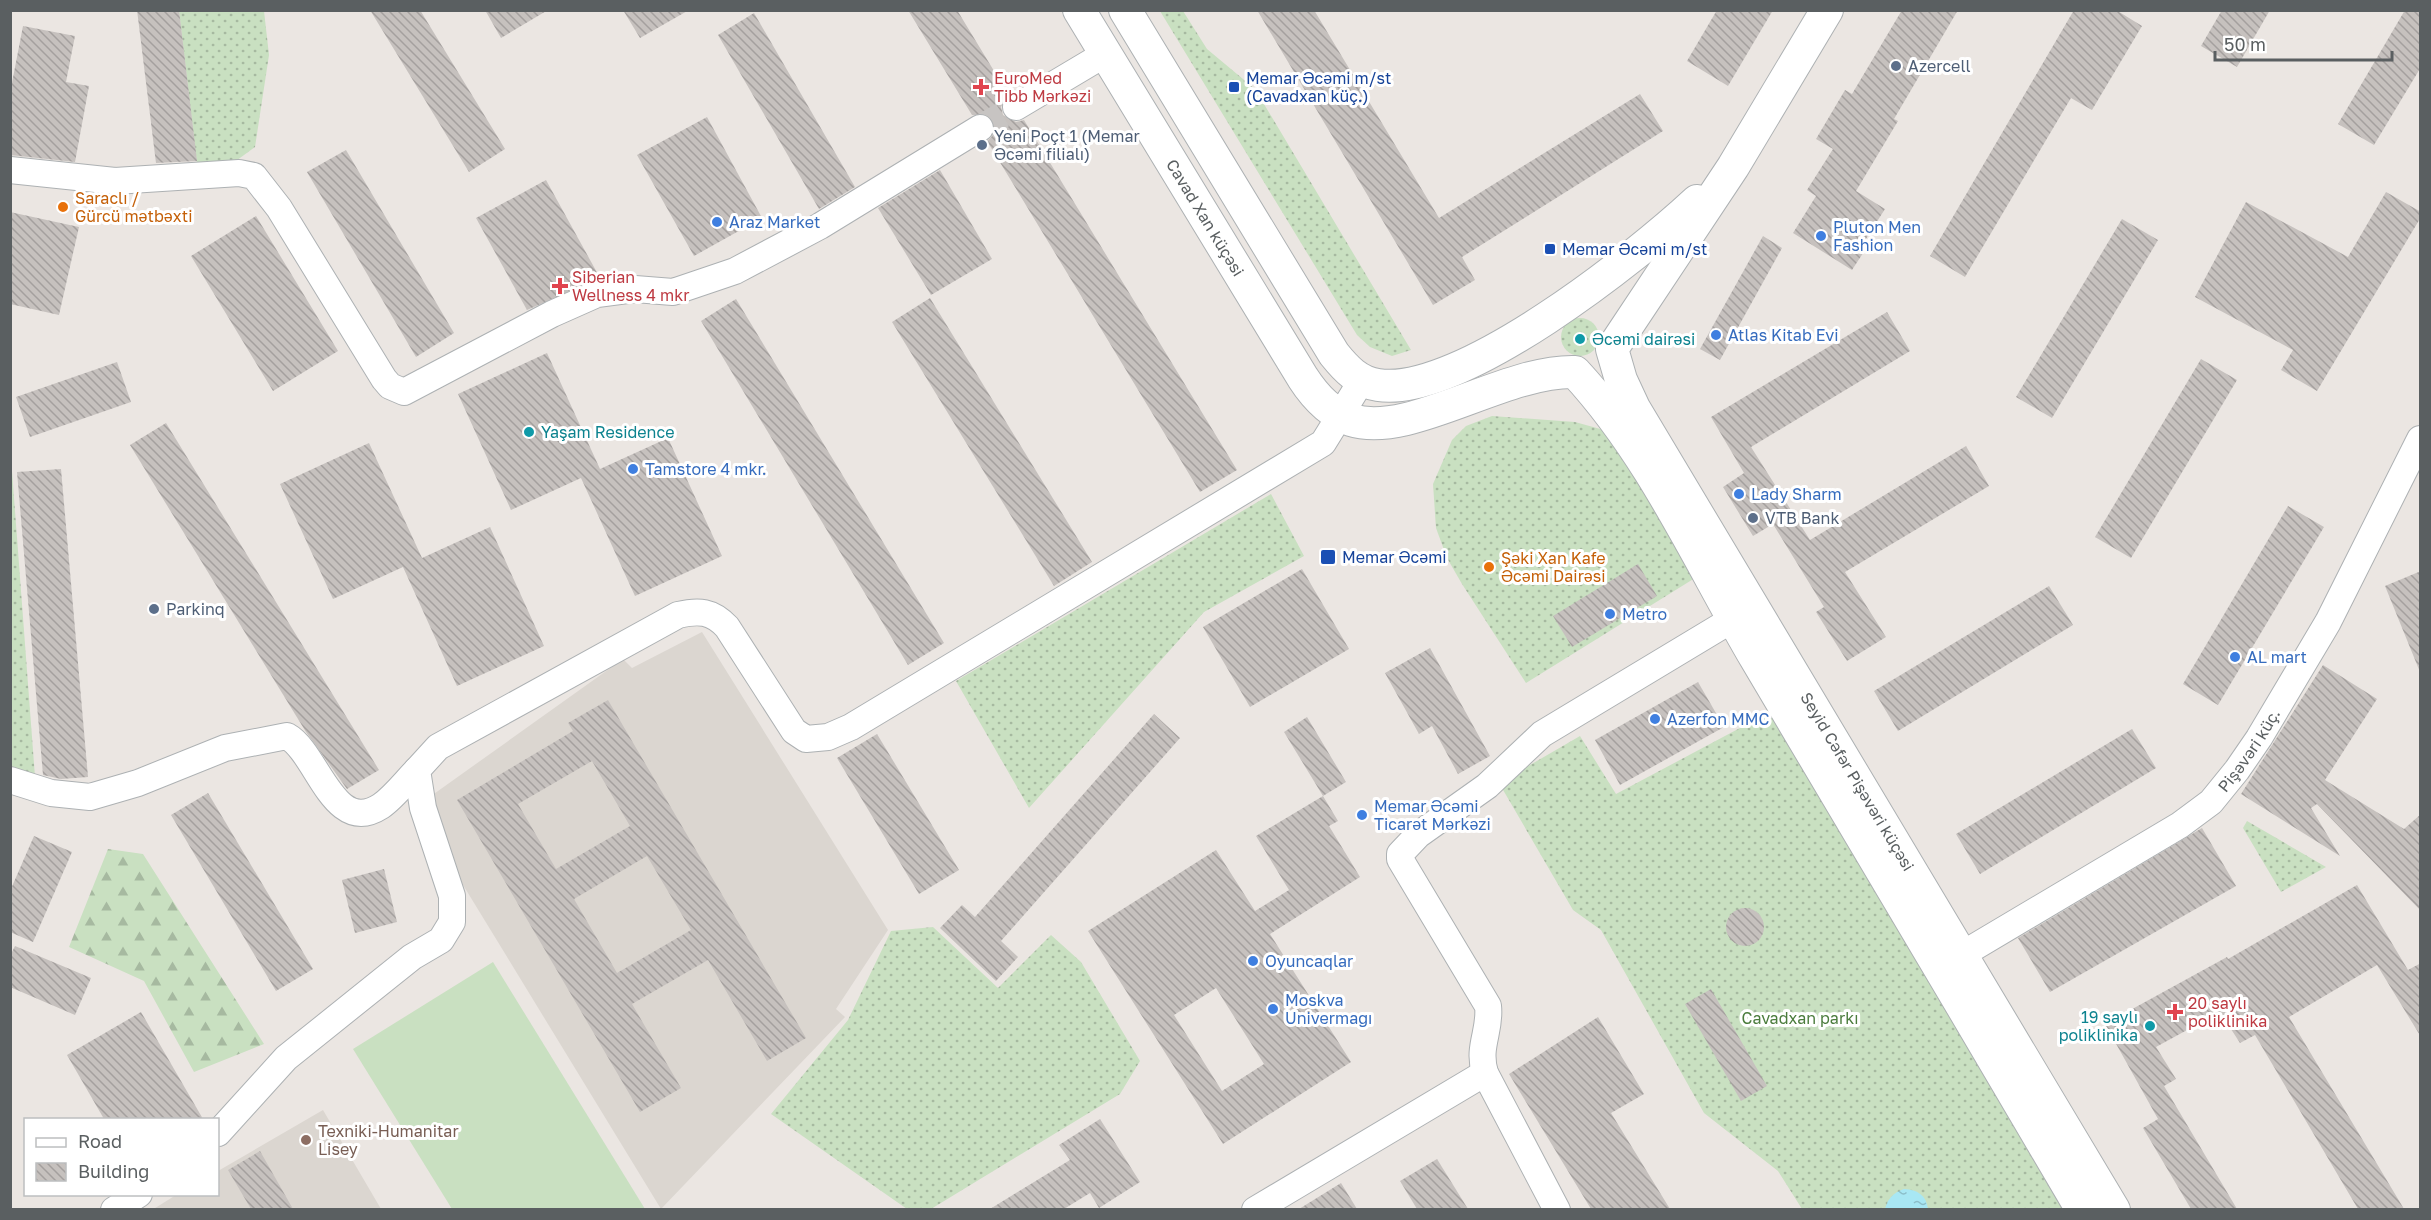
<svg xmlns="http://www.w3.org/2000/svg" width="2431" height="1220" viewBox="0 0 2431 1220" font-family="'Golos Text',sans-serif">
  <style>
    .education { fill: #dbd6d0 }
    .grass { fill: url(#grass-dots) }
    .forest { fill: url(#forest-firs) }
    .pitch { fill: #c9e0c1 }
    .water { fill: url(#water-ripples) }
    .building { fill: url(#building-back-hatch); fill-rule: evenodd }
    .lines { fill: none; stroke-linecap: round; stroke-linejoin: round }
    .minor-tunnel { stroke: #c7c4c2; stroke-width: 26; stroke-dasharray: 26 13; stroke-linecap: butt }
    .minor-casing { stroke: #adb1b3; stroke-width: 28 }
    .tertiary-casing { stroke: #adb1b3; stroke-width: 34 }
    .minor { stroke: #fff; stroke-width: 26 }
    .tertiary { stroke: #fff; stroke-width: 32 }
    .service-dot { fill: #5c6f8a; stroke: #fff; stroke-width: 2 }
    .health-dot { fill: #e0444e; stroke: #fff; stroke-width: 2 }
    .transit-dot { fill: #1a4fb4; stroke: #fff; stroke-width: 2 }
    .food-dot { fill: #e8710a; stroke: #fff; stroke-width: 2 }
    .shop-dot { fill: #3f7fe0; stroke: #fff; stroke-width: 2 }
    .culture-dot { fill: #0f9aa8; stroke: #fff; stroke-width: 2 }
    .education-dot { fill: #8d6e63; stroke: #fff; stroke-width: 2 }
    .labels { text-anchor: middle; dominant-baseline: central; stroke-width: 6; stroke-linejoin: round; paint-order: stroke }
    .service-label { font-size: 16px; fill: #4e5e75; stroke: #fff; text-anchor: start }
    .health-label { font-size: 16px; fill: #be3a42; stroke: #fff; text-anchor: start }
    .transit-label { font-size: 16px; fill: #164399; stroke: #fff; text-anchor: start }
    .food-label { font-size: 16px; fill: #c56008; stroke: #fff; text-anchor: start }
    .street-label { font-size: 16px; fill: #5a5f61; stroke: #fff }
    .shop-label { font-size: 16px; fill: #366cbe; stroke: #fff; text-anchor: start }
    .culture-label { font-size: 16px; fill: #0d838f; stroke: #fff; text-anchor: start }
    .park-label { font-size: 16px; fill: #4b7c3d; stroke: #fff }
    .education-label { font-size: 16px; fill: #785e54; stroke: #fff; text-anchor: start }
  </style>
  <defs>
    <pattern id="grass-dots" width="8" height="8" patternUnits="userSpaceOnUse" patternTransform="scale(1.5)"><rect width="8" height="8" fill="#c9e0c1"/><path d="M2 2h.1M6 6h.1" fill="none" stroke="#a6b9a0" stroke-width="1.8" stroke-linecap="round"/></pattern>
    <pattern id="forest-firs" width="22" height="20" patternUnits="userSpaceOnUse" patternTransform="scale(1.5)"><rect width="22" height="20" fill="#c9e0c1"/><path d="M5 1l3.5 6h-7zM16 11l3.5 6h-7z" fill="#a6b9a0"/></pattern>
    <pattern id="water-ripples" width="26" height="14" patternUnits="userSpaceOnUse" patternTransform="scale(1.5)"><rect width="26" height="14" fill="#a8e7f4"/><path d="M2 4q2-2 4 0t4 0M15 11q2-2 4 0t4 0" fill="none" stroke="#8cbec9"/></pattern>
    <pattern id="building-back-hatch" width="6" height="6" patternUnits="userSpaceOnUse" patternTransform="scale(1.5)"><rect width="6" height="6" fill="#c6c1be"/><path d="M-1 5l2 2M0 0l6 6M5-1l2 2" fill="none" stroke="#a4a09e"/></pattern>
  </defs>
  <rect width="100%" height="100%" fill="#ebe6e2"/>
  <g class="education">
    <polygon points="702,632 888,930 836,1009 845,1017 661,1209 449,862 431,796 623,659 632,668"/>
    <polygon points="323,1110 381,1209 152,1210 176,1195 218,1194 218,1171"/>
  </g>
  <g class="grass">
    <polygon points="179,11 264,11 269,55 255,147 229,166 197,164"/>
    <polygon points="1160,11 1183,11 1207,49 1255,89 1411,350 1392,356 1370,347 1357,335"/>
    <circle cx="1580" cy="337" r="19"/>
    <polygon points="1492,416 1575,422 1604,430 1615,442 1695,578 1526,683 1462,584 1447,558 1436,528 1433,484 1452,440 1466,426"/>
    <polygon points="10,471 12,471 35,777 11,768"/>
    <polygon points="1271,494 1304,556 1204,612 1029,808 956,681"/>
    <polygon points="1770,712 2068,1209 1802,1209 1778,1171 1704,1113 1601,930 1573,910 1499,783 1580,736 1616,794"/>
    <polygon points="2247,821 2326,867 2281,892 2243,828"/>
    <polygon points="933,927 998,988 1051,935 1081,962 1140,1061 1120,1094 931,1209 907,1209 771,1114 848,1020 891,931"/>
  </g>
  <polygon class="forest" points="108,849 143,854 264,1044 194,1072 144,981 69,947"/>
  <polygon class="pitch" points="493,962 645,1209 452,1209 353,1049"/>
  <path class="water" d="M1904,1189c14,1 22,6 24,20h-43c3,-11 8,-16 19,-20z"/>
  <g class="building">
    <polygon points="137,10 179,10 197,161 156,163"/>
    <polygon points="370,10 420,10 505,149 469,172"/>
    <polygon points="485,10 548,10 501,38"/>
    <polygon points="623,10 689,10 640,38"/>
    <polygon points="908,10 957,10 1008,94 1001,107 1003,115 1016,122 1024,120 1237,470 1200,492 987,141 993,135 993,121 987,115 972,115"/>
    <polygon points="1257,10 1314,10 1439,218 1640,94 1663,131 1462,257 1475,280 1433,305"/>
    <polygon points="1717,10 1773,10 1728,86 1687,61"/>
    <polygon points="1902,10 1958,10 1894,119 1898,121 1856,191 1885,209 1862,245 1867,247 1852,270 1793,233 1816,196 1807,190 1833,149 1816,139 1845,90 1852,94"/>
    <polygon points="2074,10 2116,10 2142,26 2092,110 2071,98 1965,277 1930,256"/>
    <polygon points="2222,10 2270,10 2237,67 2201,46"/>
    <polygon points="2405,10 2421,10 2421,67 2374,145 2338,124"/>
    <polygon points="754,13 855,187 819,209 718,35"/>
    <polygon points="23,26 75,36 66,82 89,86 75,162 10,155 10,93"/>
    <polygon points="707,117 762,218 694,256 637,155"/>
    <polygon points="346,150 454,333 416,357 307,172"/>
    <polygon points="940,170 992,259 931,295 878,208"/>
    <polygon points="546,180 600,278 527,310 476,218"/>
    <polygon points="2386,192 2421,212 2421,217 2317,391 2281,370 2293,350 2195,297 2246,202 2348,257"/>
    <polygon points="10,212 79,227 59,315 10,304"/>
    <polygon points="256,216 338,351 273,391 191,256"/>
    <polygon points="2122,219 2158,240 2052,418 2016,397"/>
    <polygon points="1763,236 1782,248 1720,360 1700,349"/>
    <polygon points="930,298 1092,562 1054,586 892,322"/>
    <polygon points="736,299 944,643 908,665 701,321"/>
    <polygon points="1887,312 1910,351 1751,447 1810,540 1966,446 1989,486 1845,572 1886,637 1847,661 1816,612 1824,607 1773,524 1753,536 1723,487 1744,473 1711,417"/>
    <polygon points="547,353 600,469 668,438 722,556 635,596 581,478 511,510 458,394"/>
    <polygon points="2201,359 2237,380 2131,558 2095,537"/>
    <polygon points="117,362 131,402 30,437 16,397"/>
    <polygon points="166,423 379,770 347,789 306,732 130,445"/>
    <polygon points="369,443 422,558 490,527 544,646 457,686 403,567 333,599 280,484"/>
    <polygon points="61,469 88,777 61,779 43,775 17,472"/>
    <polygon points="2288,506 2324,527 2218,705 2183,684"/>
    <polygon points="1638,564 1657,596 1572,647 1553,616"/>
    <polygon points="1302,569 1349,649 1250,707 1203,627"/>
    <polygon points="2421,571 2421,672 2420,672 2385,586"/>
    <polygon points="2049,586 2073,625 1898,731 1874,691"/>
    <polygon points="1430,648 1490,756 1458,774 1432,726 1419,734 1385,673"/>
    <polygon points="2323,665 2377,699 2325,780 2404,829 2421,814 2421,911 2317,804 2311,808 2340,856 2241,794"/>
    <polygon points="1698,682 1724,727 1620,785 1595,740"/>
    <path d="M608,700l198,338 -39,23 -59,-101 -76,44 49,84 -41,24 -183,-312 116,-69 -5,-8zM592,761l38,65 -74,43 -38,-65zM647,856l44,74 -74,43 -43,-74z"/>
    <polygon points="1154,714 1180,738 1001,941 1018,957 996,981 940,928 962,905 975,917"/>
    <polygon points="1307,717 1346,782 1323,796 1284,732"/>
    <polygon points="2132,729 2156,768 1980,874 1956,834"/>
    <polygon points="877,734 959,870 919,894 837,758"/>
    <polygon points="208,793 313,969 276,991 171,815"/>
    <path d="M1323,796l15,25 -9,5 31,51 -90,57 81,128 -128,82 -135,-213 128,-81 39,61 34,-21 -33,-54zM1216,988l48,76 -42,27 -48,-76z"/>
    <polygon points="2202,828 2236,886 2050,992 2018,938"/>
    <polygon points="34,836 72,852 33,942 10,932 10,891"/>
    <polygon points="384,869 397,922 355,933 342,880"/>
    <polygon points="2357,885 2408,970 2421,963 2421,1037 2377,965 2289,1017 2404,1209 2358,1209 2255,1035 2240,1043 2220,1012 2156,1047 2176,1079 2164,1086 2237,1209 2191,1209 2143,1128 2158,1119 2105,1024 2227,957 2228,959"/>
    <circle cx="1745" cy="927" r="19"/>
    <polygon points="15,946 91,978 75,1015 10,987 10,956"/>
    <polygon points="1711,989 1767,1086 1741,1101 1685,1004"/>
    <polygon points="141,1012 203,1119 104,1119 67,1055"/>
    <polygon points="1598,1017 1644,1094 1611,1113 1670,1209 1591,1209 1509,1074"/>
    <polygon points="1100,1119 1140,1182 1099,1208 1090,1193 1064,1209 990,1209 1070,1160 1059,1145"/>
    <polygon points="260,1151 293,1209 251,1209 228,1170"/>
    <polygon points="1437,1159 1468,1209 1417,1209 1400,1181"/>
    <polygon points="1341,1183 1357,1209 1299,1209"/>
  </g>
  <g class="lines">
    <polyline class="minor-tunnel" points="980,128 1016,107"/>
    <defs>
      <g id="minor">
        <polyline points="1016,107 1105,54"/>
        <polyline points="10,170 115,181 239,173 254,176 279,208 384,379 390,386 404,392 552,314 597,294 635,289 673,292 735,271 820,226 980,128"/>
        <path d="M10,780l41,13 39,4 48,-14 87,-35 62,-12c31,17 46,101 94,70 13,-9 25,-25 36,-36"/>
        <path id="s1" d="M1946,964l234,-139 31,-23 26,-32 22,-32 69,-116 92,-183"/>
        <path d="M218,1133l68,-75 126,-101 29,-17 11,-18v-26l-29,-88 -6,-38 21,-23 240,-132c21,-5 34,-4 49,12l67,104 12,8 22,-2 23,-10 472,-284 39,-63"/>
        <polyline points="114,1210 139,1194"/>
        <polyline points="1255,1210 1485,1073"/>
        <path d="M1557,1210l-72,-137c-8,-27 6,-42 3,-67l-88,-147v-5l18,-19 69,-49 55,-52 191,-115"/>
      </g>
      <g id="tertiary">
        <path id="s2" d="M1079,10l224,368c11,17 27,35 48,42 59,19 153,-50 224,-48 77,83 124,190 181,287 109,183 218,367 326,551"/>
        <path d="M1125,10l209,344c12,15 24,28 44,31 82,13 260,-129 319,-184"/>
        <path id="s3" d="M1827,10l-94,157 -121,182 9,31 13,28 480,802"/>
      </g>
    </defs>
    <use href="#minor" class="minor-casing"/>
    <use href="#tertiary" class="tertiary-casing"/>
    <use href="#minor" class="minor"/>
    <use href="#tertiary" class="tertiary"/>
  </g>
  <g class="service-dot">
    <circle cx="1896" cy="66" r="6"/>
    <circle cx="982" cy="145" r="6"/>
    <circle cx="1753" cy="518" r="6"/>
    <circle cx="154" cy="609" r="6"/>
  </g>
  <g class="health-dot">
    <path d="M978 78h6v6h6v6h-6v6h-6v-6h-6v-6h6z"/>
    <path d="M557 277h6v6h6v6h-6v6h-6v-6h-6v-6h6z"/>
    <path d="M2172 1003h6v6h6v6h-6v6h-6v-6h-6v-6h6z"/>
  </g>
  <g class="transit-dot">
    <rect x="1228" y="81" width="12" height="12" rx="3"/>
    <rect x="1544" y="243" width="12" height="12" rx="3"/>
    <rect x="1320" y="549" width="16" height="16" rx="3"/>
  </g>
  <g class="food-dot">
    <circle cx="63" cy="207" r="6"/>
    <circle cx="1489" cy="567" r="6"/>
  </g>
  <g class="shop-dot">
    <circle cx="717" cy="222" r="6"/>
    <circle cx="1821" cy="236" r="6"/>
    <circle cx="1716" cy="335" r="6"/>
    <circle cx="633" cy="469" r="6"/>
    <circle cx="1739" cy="494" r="6"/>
    <circle cx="1610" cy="614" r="6"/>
    <circle cx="2235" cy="657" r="6"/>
    <circle cx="1655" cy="719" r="6"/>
    <circle cx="1362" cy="815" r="6"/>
    <circle cx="1253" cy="961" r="6"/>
    <circle cx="1273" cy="1009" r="6"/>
  </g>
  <g class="culture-dot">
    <circle cx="1580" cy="339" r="6"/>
    <circle cx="529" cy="432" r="6"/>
    <circle cx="2150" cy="1026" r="6"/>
  </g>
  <circle class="education-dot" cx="306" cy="1140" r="6"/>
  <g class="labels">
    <g class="service-label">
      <text x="1908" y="66">Azercell</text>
      <text x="994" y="136">Yeni Poçt 1 (Memar<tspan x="994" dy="18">Əcəmi filialı)</tspan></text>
      <text x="1765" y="518">VTB Bank</text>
      <text x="166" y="609">Parkinq</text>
    </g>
    <g class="health-label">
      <text x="994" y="78">EuroMed<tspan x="994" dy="18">Tibb Mərkəzi</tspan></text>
      <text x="572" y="277">Siberian<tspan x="572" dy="18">Wellness 4 mkr</tspan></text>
      <text x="2188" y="1003">20 saylı<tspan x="2188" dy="18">poliklinika</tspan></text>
    </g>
    <g class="transit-label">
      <text x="1246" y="78">Memar Əcəmi m/st<tspan x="1246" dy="18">(Cavadxan küç.)</tspan></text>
      <text x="1562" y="249">Memar Əcəmi m/st</text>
      <text x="1342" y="557">Memar Əcəmi</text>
    </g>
    <g class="food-label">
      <text x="75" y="198">Saraclı /<tspan x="75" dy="18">Gürcü mətbəxti</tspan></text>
      <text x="1501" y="558">Şəki Xan Kafe<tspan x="1501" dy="18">Əcəmi Dairəsi</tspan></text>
    </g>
    <g class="street-label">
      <text stroke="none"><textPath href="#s2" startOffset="243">Cavad Xan küçəsi</textPath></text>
      <text stroke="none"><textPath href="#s1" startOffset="375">Pişəvəri küç.</textPath></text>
      <text stroke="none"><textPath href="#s3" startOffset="900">Seyid Cəfər Pişəvəri küçəsi</textPath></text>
    </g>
    <g class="shop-label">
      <text x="729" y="222">Araz Market</text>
      <text x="1833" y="227">Pluton Men<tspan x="1833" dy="18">Fashion</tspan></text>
      <text x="1728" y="335">Atlas Kitab Evi</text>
      <text x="645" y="469">Tamstore 4 mkr.</text>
      <text x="1751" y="494">Lady Sharm</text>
      <text x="1622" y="614">Metro</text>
      <text x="2247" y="657">AL mart</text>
      <text x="1667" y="719">Azerfon MMC</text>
      <text x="1374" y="806">Memar Əcəmi<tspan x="1374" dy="18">Ticarət Mərkəzi</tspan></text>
      <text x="1265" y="961">Oyuncaqlar</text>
      <text x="1285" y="1000">Moskva<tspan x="1285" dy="18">Univermağı</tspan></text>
    </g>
    <g class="culture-label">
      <text x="1592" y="339">Əcəmi dairəsi</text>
      <text x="541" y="432">Yaşam Residence</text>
      <text x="2138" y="1017" text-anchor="end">19 saylı<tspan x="2138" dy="18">poliklinika</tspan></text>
    </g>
    <g class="park-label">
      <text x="1800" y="1018">Cavadxan parkı</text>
    </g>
    <g class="education-label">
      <text x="318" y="1131">Texniki-Humanitar<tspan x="318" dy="18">Lisey</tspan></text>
    </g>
  </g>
  <rect width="2431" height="1220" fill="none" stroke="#5a5f61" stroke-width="24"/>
  <rect x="24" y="1118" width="195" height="78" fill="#ffffff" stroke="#bdbfc0" stroke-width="1.5"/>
  <rect x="36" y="1138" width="30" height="9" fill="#ffffff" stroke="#bdbfc0" stroke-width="1.5"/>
  <text x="78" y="1148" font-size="18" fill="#5a5f61">Road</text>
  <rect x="36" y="1163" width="30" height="18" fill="url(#building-back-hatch)" stroke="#bdbfc0" stroke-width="1.5"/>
  <text x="78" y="1178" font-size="18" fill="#5a5f61">Building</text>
  <path d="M2215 51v9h177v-9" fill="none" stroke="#5a5f61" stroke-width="3"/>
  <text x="2224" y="51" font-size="18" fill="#5a5f61" stroke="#ffffff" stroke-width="4.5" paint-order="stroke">50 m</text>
</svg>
